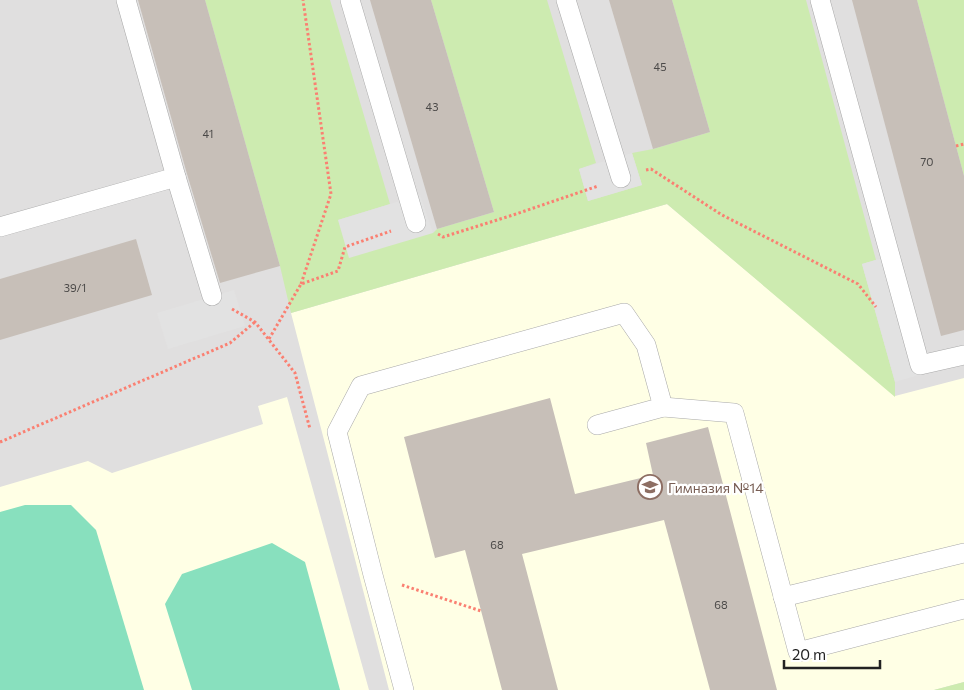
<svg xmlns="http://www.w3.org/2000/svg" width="964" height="690" viewBox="0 0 964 690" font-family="Commissioner,sans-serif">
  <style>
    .residential { fill: #e0dfdf }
    .education { fill: #ffffe5 }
    .grass { fill: #cdebb0 }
    .pitch { fill: #88e0be }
    .parking { fill: #e2e2e2 }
    .building { fill: #c7bfb8 }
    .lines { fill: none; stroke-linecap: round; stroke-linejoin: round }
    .service-casing { stroke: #a9a9a9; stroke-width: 20 }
    .path { stroke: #fa8072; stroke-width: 3; stroke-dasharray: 2.5 2.5; stroke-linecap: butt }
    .service { stroke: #fff; stroke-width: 19 }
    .labels { text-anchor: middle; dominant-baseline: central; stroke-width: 4.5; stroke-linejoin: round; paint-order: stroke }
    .number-label { font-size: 11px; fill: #4b4948 }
    .education-label { font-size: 14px; fill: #785e54; stroke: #fff; text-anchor: start }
  </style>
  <rect width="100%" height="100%" fill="#f2efe9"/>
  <rect class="residential" x="0" y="0" width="964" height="690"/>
  <g class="education">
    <polygon points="667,204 895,396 964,378 964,682 934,690 389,690 291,313"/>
    <polygon points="287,397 369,690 0,690 0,487 88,461 112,473 263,424 258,406"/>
  </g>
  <g class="grass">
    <polygon points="205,0 330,0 390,204 338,220 433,233 437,229 494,212 431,0 547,0 596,163 579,169 588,201 642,185 632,153 653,149 710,132 672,0 806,0 876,260 862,264 895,382 895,397 667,204 291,313 280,266"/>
    <polygon points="917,0 964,0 964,176"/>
    <polygon points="964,682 964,690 934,690"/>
  </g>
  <g class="pitch">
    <polygon points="25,505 71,505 96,530 144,690 0,690 0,512"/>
    <polygon points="272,543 305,562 340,690 192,690 165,604 182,574"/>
  </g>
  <g class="parking">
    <polygon points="632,153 642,185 588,201 579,169"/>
    <polygon points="420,195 433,233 349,258 338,220"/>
    <polygon points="899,253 932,371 895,382 862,264"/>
    <polygon points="234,290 245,326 168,349 157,313"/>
  </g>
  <g class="building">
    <polygon points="138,0 205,0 280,266 220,283 187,174"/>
    <polygon points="370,0 431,0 494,212 437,229"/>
    <polygon points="609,0 672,0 710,132 653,149"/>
    <polygon points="852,0 917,0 964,176 964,330 941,336"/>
    <polygon points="136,239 152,295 0,340 0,279"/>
    <polygon points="550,398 575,494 653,475 646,443 708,427 777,690 710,690 664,520 522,554 558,690 502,690 465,550 435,558 404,437"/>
  </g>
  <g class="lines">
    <defs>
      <g id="service">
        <polyline points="350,0 416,223"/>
        <polyline points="566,0 621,178"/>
        <polyline points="820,0 920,365 964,355"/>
        <polyline points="176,177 212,296"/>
        <polyline points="0,227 176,177 126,0"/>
        <polyline points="663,407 734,413 798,652 964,609"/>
        <polyline points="783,597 964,553"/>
        <polyline points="404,690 373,575 337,432 361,386 624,313 646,345 663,407 597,425"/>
      </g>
    </defs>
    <use href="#service" class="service-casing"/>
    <g class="path">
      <polyline points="956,146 964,144"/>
      <polyline points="646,170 651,169 722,215 858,284 876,307"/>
      <polyline points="438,234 443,237 513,215 598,186"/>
      <polyline points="301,284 331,194 303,0"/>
      <polyline points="232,309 255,322 295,373 310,429"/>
      <polyline points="269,339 301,284 338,271 345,247 391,231"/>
      <polyline points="0,442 230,343 255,322"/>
      <polyline points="402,585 481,611"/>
    </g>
    <use href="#service" class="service"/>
  </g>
  <defs>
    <symbol id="school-ring" viewBox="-11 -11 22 22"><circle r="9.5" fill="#fff" stroke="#8d6e63" stroke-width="1.5"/><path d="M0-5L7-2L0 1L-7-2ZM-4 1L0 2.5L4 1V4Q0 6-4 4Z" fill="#8d6e63"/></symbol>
  </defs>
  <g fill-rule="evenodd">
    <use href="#school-ring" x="636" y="473" width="28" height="28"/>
  </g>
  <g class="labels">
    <g class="number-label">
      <text x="660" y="66">45</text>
      <text x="432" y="106">43</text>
      <text x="208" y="133">41</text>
      <text x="927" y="161">70</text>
      <text x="75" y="287">39/1</text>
      <text x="497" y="544">68</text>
      <text x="721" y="604">68</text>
    </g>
    <g class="education-label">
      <text x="668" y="487">Гимназия №14</text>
    </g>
  </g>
  <path d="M784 660v8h96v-8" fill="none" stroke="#222222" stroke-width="2.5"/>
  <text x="792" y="660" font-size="15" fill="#222222" stroke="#ffffff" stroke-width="4" paint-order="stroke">20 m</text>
</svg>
